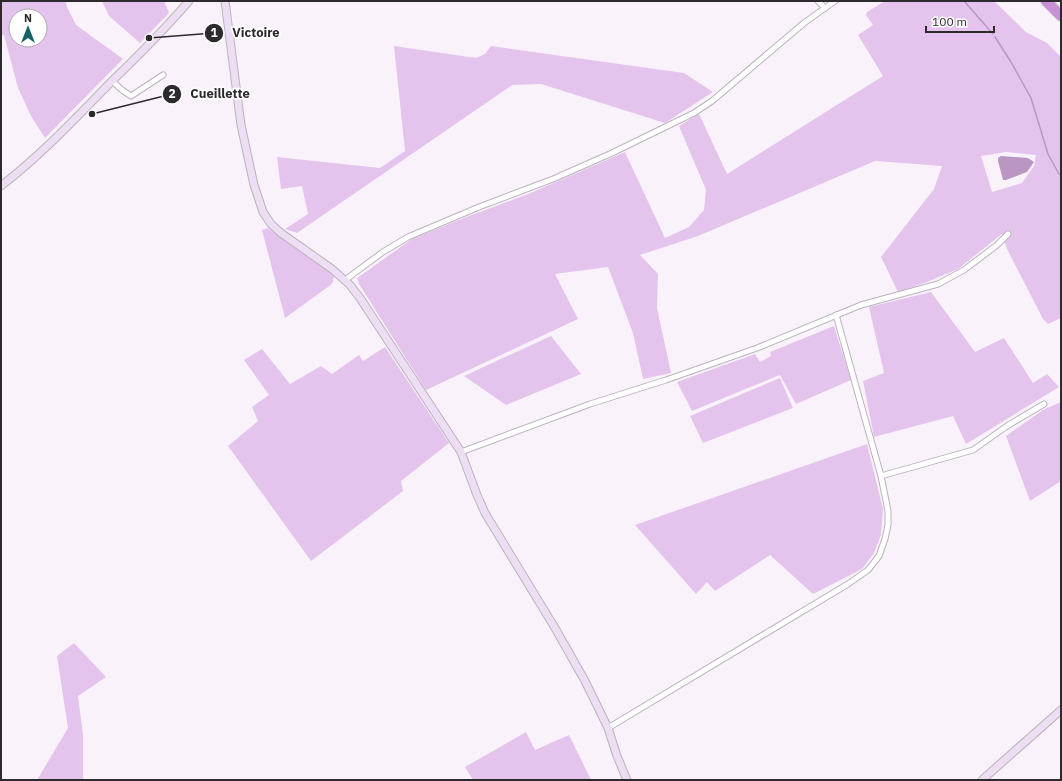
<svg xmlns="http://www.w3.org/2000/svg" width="1062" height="781" viewBox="0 0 1062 781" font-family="'IBM Plex Sans',sans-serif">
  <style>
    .green { fill: #e4c4ed; fill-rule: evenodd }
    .water { fill: #ba97c3 }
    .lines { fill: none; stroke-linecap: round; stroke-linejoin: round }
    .stream { stroke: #ba97c3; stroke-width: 1.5 }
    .street-casing { stroke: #bab3bc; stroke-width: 7 }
    .secondary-casing { stroke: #bab3bc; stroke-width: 9 }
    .highway-casing { stroke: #d5d4d5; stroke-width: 12 }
    .street { stroke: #fff; stroke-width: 5 }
    .secondary { stroke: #eedef3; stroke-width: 7 }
    .highway { stroke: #c891d6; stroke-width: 10 }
    .leader { fill: none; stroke: #2d2a2e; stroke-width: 1.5 }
    .callout-dot { fill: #2d2a2e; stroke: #fff; stroke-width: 1.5 }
    .mark-label { font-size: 12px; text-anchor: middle; font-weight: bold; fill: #fff }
    .callout-label { font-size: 13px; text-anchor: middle; font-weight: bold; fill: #2d2a2e; stroke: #fff; stroke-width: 3.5; stroke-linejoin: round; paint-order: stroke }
  </style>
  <rect width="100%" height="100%" fill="#faf2fb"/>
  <g class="green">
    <path d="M1,1h65l1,6 9,18 47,34 -78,79 -14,-22 -13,-28 -14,-53h-3zM16,16h24v24h-24z"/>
    <polygon points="102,1 164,1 169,13 140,43 109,16"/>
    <path d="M885,1h109l32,31 21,11 14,14v261l-13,6 -5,-5 -36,-70 -5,-15 -44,35 -31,13 -29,10 -17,-35 53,-68 8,-23 -67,-5 -177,75 -58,19 18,19 -1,34 14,65 -28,6 -10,-46 -25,-66 -53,7 23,45 -152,71 -67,-106 -2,-6 55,-39 57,-23 59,-22 97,-42 40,86 24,-11 15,-17 2,-20 -27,-64 20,-12 28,60 156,-98 -25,-41 15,-10 -7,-10 1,-3zM1006,152l30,3 -2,11 -12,17 -30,9 -11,-36z"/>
    <polygon points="394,46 476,58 485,54 491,46 684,73 713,92 665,123 541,84 512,85 297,233 285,229 308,214 302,186 281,189 277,157 380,168 405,151"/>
    <polygon points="268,228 333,273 334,277 332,284 285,318 262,230"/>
    <polygon points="931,292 975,352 1004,338 1033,383 1047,374 1059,387 966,444 953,416 874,437 863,381 884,373 869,307"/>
    <polygon points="834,326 851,380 796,404 780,375 692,411 677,382 755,354 760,362 771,356 770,352"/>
    <polygon points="551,336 581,374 506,405 464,376"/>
    <polygon points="385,347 449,443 401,481 403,491 311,561 228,446 258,421 252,407 269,395 244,360 262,349 290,384 321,366 332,374 359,355 363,361"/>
    <polygon points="780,378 793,408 703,443 690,416"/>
    <polygon points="1061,402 1061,481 1030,501 1006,436 1043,410"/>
    <polygon points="867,444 883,509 881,535 874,553 862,569 813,594 770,555 715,591 707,582 696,594 635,525"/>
    <polygon points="74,643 106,677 78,696 83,735 83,780 37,780 68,728 57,656"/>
    <polygon points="526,732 535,750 569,735 591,780 473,780 465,767"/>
  </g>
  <polygon class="water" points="1001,156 1028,158 1034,162 1027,172 1006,180 1003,180 998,161 998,158"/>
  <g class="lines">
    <g class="stream">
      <polyline points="964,1 993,34"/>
      <polyline points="995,37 1011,62 1031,98 1048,154 1059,174 1061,175"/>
    </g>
    <defs>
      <g id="street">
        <polyline points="818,1 825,8"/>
        <polyline points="112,81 122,90 131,96 163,75"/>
        <polyline points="345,280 383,252 408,237 479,207 553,179 612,153 694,113 712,101 804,23 835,1"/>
        <polyline points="461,452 590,404 666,380 757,348 861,305 938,284 964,270 997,245 1008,234"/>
        <polyline points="881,476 973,450 1007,426 1044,404"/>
        <polyline points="608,728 848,584 868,570 879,556 885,539 888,525 888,511 881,476 836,315"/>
      </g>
      <g id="secondary">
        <polyline points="225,1 241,125 254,185 263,212 271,224 281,233 332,269 350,285 360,298 461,452 477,495 485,513 555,628 585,681 608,728 617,756 627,780"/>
        <path d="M1,186c40,-31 75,-68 110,-104 27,-26 53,-52 78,-81"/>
        <polyline points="982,780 1061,710"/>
      </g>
      <polyline id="highway" points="1046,1 1061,16"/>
    </defs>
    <use href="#street" class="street-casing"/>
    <use href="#secondary" class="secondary-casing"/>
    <use href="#highway" class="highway-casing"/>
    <use href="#street" class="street"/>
    <use href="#secondary" class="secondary"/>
    <use href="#highway" class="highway"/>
  </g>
  <path class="leader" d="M149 38L214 33M92 114L172 94"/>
  <g class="callout-dot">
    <circle cx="149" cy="38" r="4"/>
    <circle cx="92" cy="114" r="4"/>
    <circle cx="214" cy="33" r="10"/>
    <circle cx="172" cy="94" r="10"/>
  </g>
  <g class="mark-label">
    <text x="214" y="37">1</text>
    <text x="172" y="98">2</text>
  </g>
  <g class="callout-label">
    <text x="256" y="37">Victoire</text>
    <text x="220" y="98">Cueillette</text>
  </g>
  <rect width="1062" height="781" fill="none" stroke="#2d2a2e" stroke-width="4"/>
  <g transform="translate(28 28)"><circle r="19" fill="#ffffff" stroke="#abaaab"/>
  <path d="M0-3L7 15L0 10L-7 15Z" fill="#136365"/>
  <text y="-6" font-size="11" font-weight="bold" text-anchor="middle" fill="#2d2a2e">N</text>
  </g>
  <path d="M926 26v6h68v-6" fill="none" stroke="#2d2a2e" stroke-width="2"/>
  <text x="932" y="26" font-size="12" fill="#2d2a2e" stroke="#ffffff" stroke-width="3" paint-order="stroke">100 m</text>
</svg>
